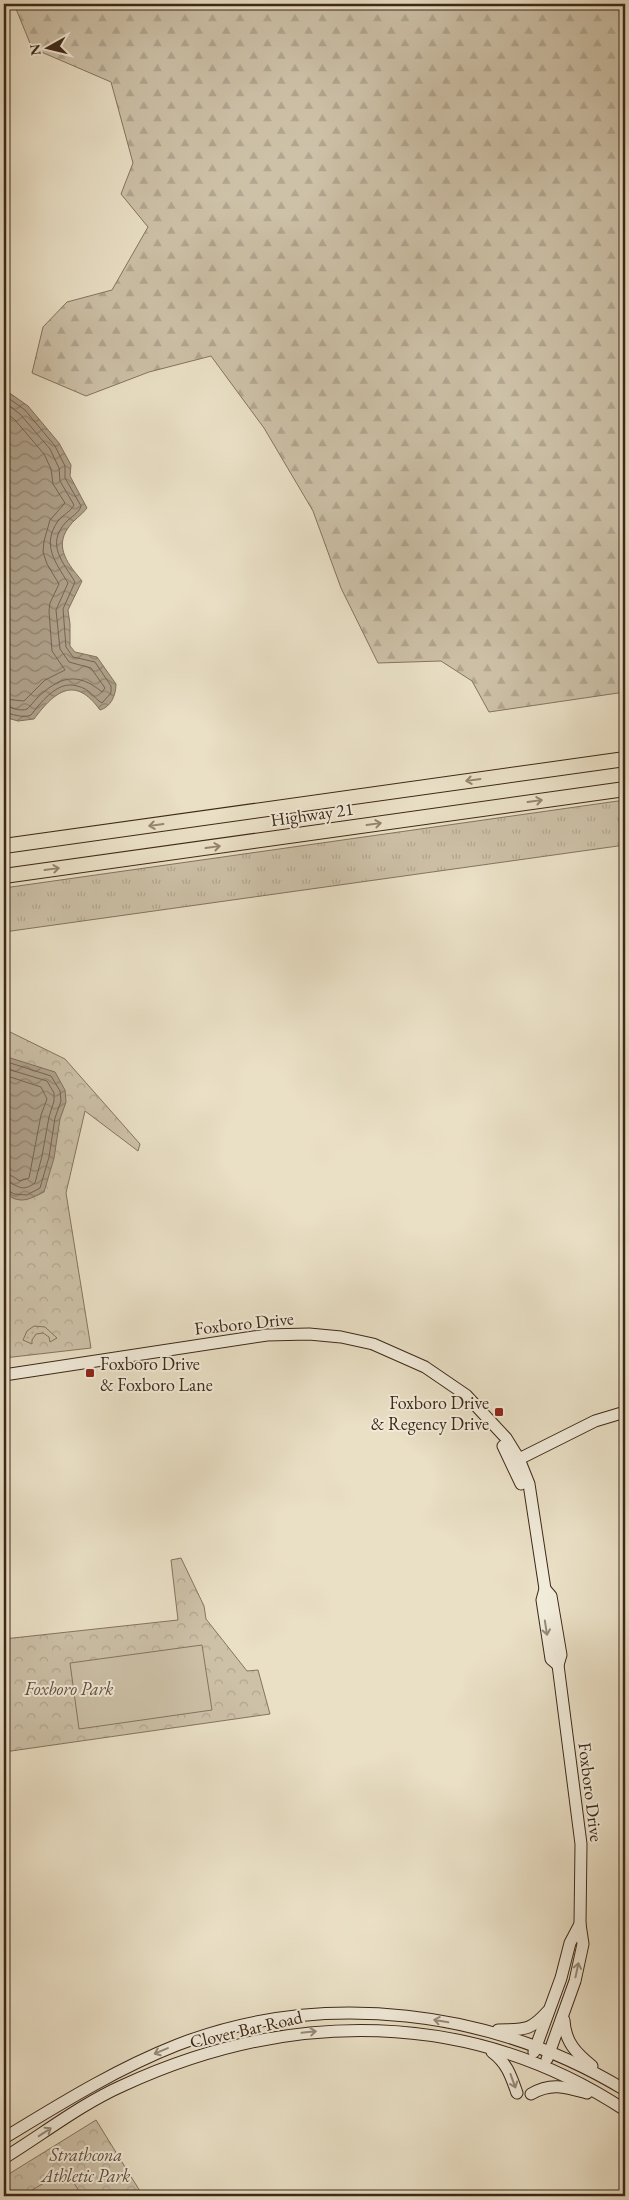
<svg xmlns="http://www.w3.org/2000/svg" width="629" height="2200" viewBox="0 0 629 2200" font-family="'EB Garamond',serif">
  <style>
    .grass { fill: url(#grass-tufts); stroke: #857460 }
    .forest { fill: url(#forest-firs); stroke: #857460 }
    .park { fill: url(#park-crowns); stroke: #857460 }
    .garden { fill: url(#garden-dots); stroke: #857460 }
    .pitch { fill: #cdc1a8; stroke: #857460 }
    .water { fill: url(#water-waves); stroke: #81715d }
    .lines { fill: none; stroke-linecap: round; stroke-linejoin: round }
    .shore { stroke: #766452; stroke-width: 1 }
    .secondary-casing { stroke: #3d2818; stroke-width: 13 }
    .primary-casing { stroke: #3d2818; stroke-width: 16 }
    .secondary { stroke: #f1ebda; stroke-width: 11 }
    .primary { stroke: #eae0c6; stroke-width: 14 }
    .oneway { stroke: #94846f }
    .oneway2 { stroke: #978a79 }
    .poi-dot { fill: #8f2418; stroke: #f1ebda; stroke-width: 2 }
    .labels { text-anchor: middle; dominant-baseline: central; stroke-width: 4; stroke-linejoin: round; paint-order: stroke }
    .street-label { font-size: 18px; fill: #3d2818; stroke: #f1ebda }
    .poi-label { font-size: 18px; fill: #3d2818; stroke: #f1ebda; text-anchor: start }
    .park-label { font-size: 18px; font-style: italic; fill: #614e3c; stroke: #f1ebda }
  </style>
  <defs>
    <pattern id="grass-tufts" width="24" height="20" patternUnits="userSpaceOnUse" patternTransform="scale(1.25)"><rect width="24" height="20" fill="#cdc1a8"/><path d="M3 7l-1-3M5 7V3M7 7l1-3M15 17l-1-3M17 17v-4M19 17l1-3" fill="none" stroke="#b1a690"/></pattern>
    <pattern id="forest-firs" width="22" height="20" patternUnits="userSpaceOnUse" patternTransform="scale(1.25)"><rect width="22" height="20" fill="#cdc1a8"/><path d="M5 1l3.5 6h-7zM16 11l3.5 6h-7z" fill="#b1a690"/></pattern>
    <pattern id="park-crowns" width="20" height="18" patternUnits="userSpaceOnUse" patternTransform="scale(1.25)"><rect width="20" height="18" fill="#cdc1a8"/><path d="M2 6a3 3 0 1 1 6 0M12 15a3 3 0 1 1 6 0" fill="none" stroke="#b1a690"/></pattern>
    <pattern id="garden-dots" width="8" height="8" patternUnits="userSpaceOnUse" patternTransform="scale(1.25)"><rect width="8" height="8" fill="#cdc1a8"/><path d="M2 2h.1M6 6h.1" fill="none" stroke="#b1a690" stroke-width="1.8" stroke-linecap="round"/></pattern>
    <pattern id="water-waves" width="16" height="10" patternUnits="userSpaceOnUse" patternTransform="scale(1.25)"><rect width="16" height="10" fill="#afa18b"/><path d="M0 5q4-4 8 0t8 0" fill="none" stroke="#908371"/></pattern>
  </defs>
  <rect width="100%" height="100%" fill="#eae0c6"/>
  <filter id="stains"><feTurbulence type="fractalNoise" baseFrequency=".004" numOctaves="4"/><feColorMatrix values="0 0 0 0 .2 0 0 0 0 .09 0 0 0 0 .02 0 0 0 .5 -.17"/></filter>
  <radialGradient id="worn" r=".72"><stop offset=".6" stop-color="#630" stop-opacity="0"/><stop offset="1" stop-color="#630" stop-opacity=".3"/></radialGradient>
  <polygon class="grass" points="625,800 625,845 4,932 4,888"/>
  <polygon class="forest" points="14,4 625,4 625,692 489,712 472,681 441,661 378,663 341,588 313,511 264,428 211,356 149,372 86,396 32,373 43,327 67,302 112,290 148,227 121,194 133,163 111,82 32,48"/>
  <g class="park">
    <polygon points="4,1029 65,1059 140,1144 138,1151 85,1111 66,1193 91,1348 4,1358"/>
    <polygon points="181,1558 204,1606 206,1619 247,1671 258,1670 270,1714 4,1752 4,1639 178,1620 171,1560"/>
    <polygon points="96,2120 143,2196 4,2196 4,2177"/>
  </g>
  <polygon class="garden" points="34,1326 45,1327 57,1338 50,1342 49,1337 43,1333 36,1334 32,1340 32,1344 23,1340 27,1331"/>
  <g class="pitch">
    <polygon points="202,1645 212,1710 79,1729 70,1663"/>
    <polygon points="66,2170 82,2196 22,2196"/>
  </g>
  <g class="water">
    <path d="M4,389l24,17 31,37 12,22 -1,11 17,32c-5,7 -14,12 -19,20 -14,20 1,37 14,53l-14,29 2,14v22l5,6 22,5 19,27c0,11 -5,23 -16,26 -25,-35 -45,-19 -66,9l-16,2 -14,-4z"/>
    <path d="M4,1056l51,16 10,18 1,12 -6,17 -6,39 -10,34c-16,8 -25,13 -40,0z"/>
  </g>
  <g class="lines">
    <g class="shore">
      <path d="M4,395l21,15 30,36 10,20v12l16,28c-2,7 -10,11 -15,16 -21,23 -2,41 9,60l-12,27 3,38 7,10 22,5 16,24v7l-9,10c-9,-5 -11,-14 -25,-17 -16,-5 -29,9 -39,20 -2,2 -5,7 -7,9 -9,4 -19,-2 -27,-2"/>
      <path d="M4,402l16,12 30,35 9,19 1,13 14,24c-3,6 -11,10 -16,16 -17,24 -2,42 10,62l-12,27 4,39 9,13 22,6 14,20 -3,4c-25,-21 -43,-15 -65,6 -3,3 -7,9 -10,11 -7,3 -16,-2 -23,-3"/>
      <polyline points="4,411 15,420 44,454 51,469 53,484 65,503 50,520 44,541 43,552 47,564 59,584 50,603 49,611 52,651 65,670 45,680 24,701 4,699"/>
      <polyline points="4,1061 51,1076 60,1091 61,1101 55,1118 49,1157 40,1188 27,1195 14,1194 4,1188"/>
      <path d="M4,1068l43,13 7,12v8l-5,16 -7,39 -7,27c-16,11 -16,0 -31,-1"/>
      <polyline points="4,1075 41,1087 47,1099 41,1115 29,1178 20,1181 12,1176 4,1175"/>
    </g>
    <defs>
      <g id="secondary">
        <polyline points="4,1375 267,1335 309,1334 341,1337 373,1344 425,1367 466,1395 506,1438 519,1459 529,1484 545,1589 542,1600 551,1659 558,1665"/>
        <polyline points="503,1446 521,1484"/>
        <polyline points="519,1459 595,1421 625,1412"/>
        <polyline points="545,1589 551,1596 561,1655 558,1665 581,1844 580,1924 583,1944 575,1981 547,2059"/>
        <path d="M564,2020c1,22 12,33 28,46"/>
        <path d="M498,2030c27,-1 31,2 50,-19"/>
        <path d="M492,2052c15,11 19,24 25,41"/>
        <polyline points="534,2052 561,1978 570,1943 580,1924"/>
        <path d="M531,2094c20,-12 35,-7 56,-1"/>
        <path d="M4,2138c56,-34 112,-69 173,-93 147,-57 316,-35 448,45"/>
        <path d="M4,2158c39,-24 77,-54 120,-73 165,-76 346,-77 501,25"/>
      </g>
      <g id="primary">
        <polyline points="4,846 625,759"/>
        <polyline points="4,876 625,789"/>
      </g>
    </defs>
    <use href="#secondary" class="secondary-casing"/>
    <use href="#primary" class="primary-casing"/>
    <use href="#secondary" class="secondary"/>
    <use href="#primary" class="primary"/>
  </g>
  <defs><path id="oneway-shaft" d="M-6 0H5M1.5-3L5.5 0L1.5 3" fill="none" stroke-width="1.6" stroke-linecap="round" stroke-linejoin="round" transform="scale(1.25)"/></defs>
  <g class="oneway">
    <use href="#oneway-shaft" transform="translate(473 780) rotate(172)"/>
    <use href="#oneway-shaft" transform="translate(535 801) rotate(-8)"/>
    <use href="#oneway-shaft" transform="translate(374 824) rotate(-8)"/>
    <use href="#oneway-shaft" transform="translate(156 825) rotate(172)"/>
    <use href="#oneway-shaft" transform="translate(213 847) rotate(-8)"/>
    <use href="#oneway-shaft" transform="translate(52 869) rotate(-8)"/>
  </g>
  <g class="oneway2">
    <use href="#oneway-shaft" transform="translate(546 1628) rotate(81)"/>
    <use href="#oneway-shaft" transform="translate(577 1970) rotate(-78)"/>
    <use href="#oneway-shaft" transform="translate(441 2021) rotate(-170)"/>
    <use href="#oneway-shaft" transform="translate(309 2032) rotate(-6)"/>
    <use href="#oneway-shaft" transform="translate(161 2051) rotate(157)"/>
    <use href="#oneway-shaft" transform="translate(513 2081) rotate(70)"/>
    <use href="#oneway-shaft" transform="translate(45 2132) rotate(-33)"/>
  </g>
  <g class="poi-dot">
    <rect x="85" y="1368" width="10" height="10" rx="2.5"/>
    <rect x="494" y="1407" width="10" height="10" rx="2.5"/>
  </g>
  <g class="labels">
    <g class="street-label">
      <text transform="translate(312 814) rotate(-8)">Highway 21</text>
      <text transform="translate(244 1323) rotate(-6)">Foxboro Drive</text>
      <text transform="translate(591 1792) rotate(83)">Foxboro Drive</text>
      <text transform="translate(246 2029) rotate(-13)">Clover Bar Road</text>
    </g>
    <g class="poi-label">
      <text x="100" y="1363">Foxboro Drive<tspan x="100" dy="21">&amp; Foxboro Lane</tspan></text>
      <text x="489" y="1402" text-anchor="end">Foxboro Drive<tspan x="489" dy="21">&amp; Regency Drive</tspan></text>
    </g>
    <g class="park-label">
      <text x="69" y="1688">Foxboro Park</text>
      <text x="86" y="2154">Strathcona<tspan x="86" dy="21">Athletic Park</tspan></text>
    </g>
  </g>
  <rect width="629" height="2200" fill="none" stroke="#eae0c6" stroke-width="20"/>
  <rect x="5" y="5" width="619" height="2190" fill="none" stroke="#3d2818" stroke-width="2.5"/>
  <rect x="10" y="10" width="609" height="2180" fill="none" stroke="#3d2818"/>
  <g transform="translate(48 48) rotate(262)" stroke="#f1ebda" stroke-width="4" paint-order="stroke">
  <path d="M0-4L9 19L0 12L-9 19Z" fill="#3d2818"/>
  <text y="-8" font-size="14" font-weight="bold" text-anchor="middle" fill="#3d2818">N</text>
  </g>
  <rect width="100%" height="100%" filter="url(#stains)"/>
  <rect width="100%" height="100%" fill="url(#worn)"/>
</svg>
